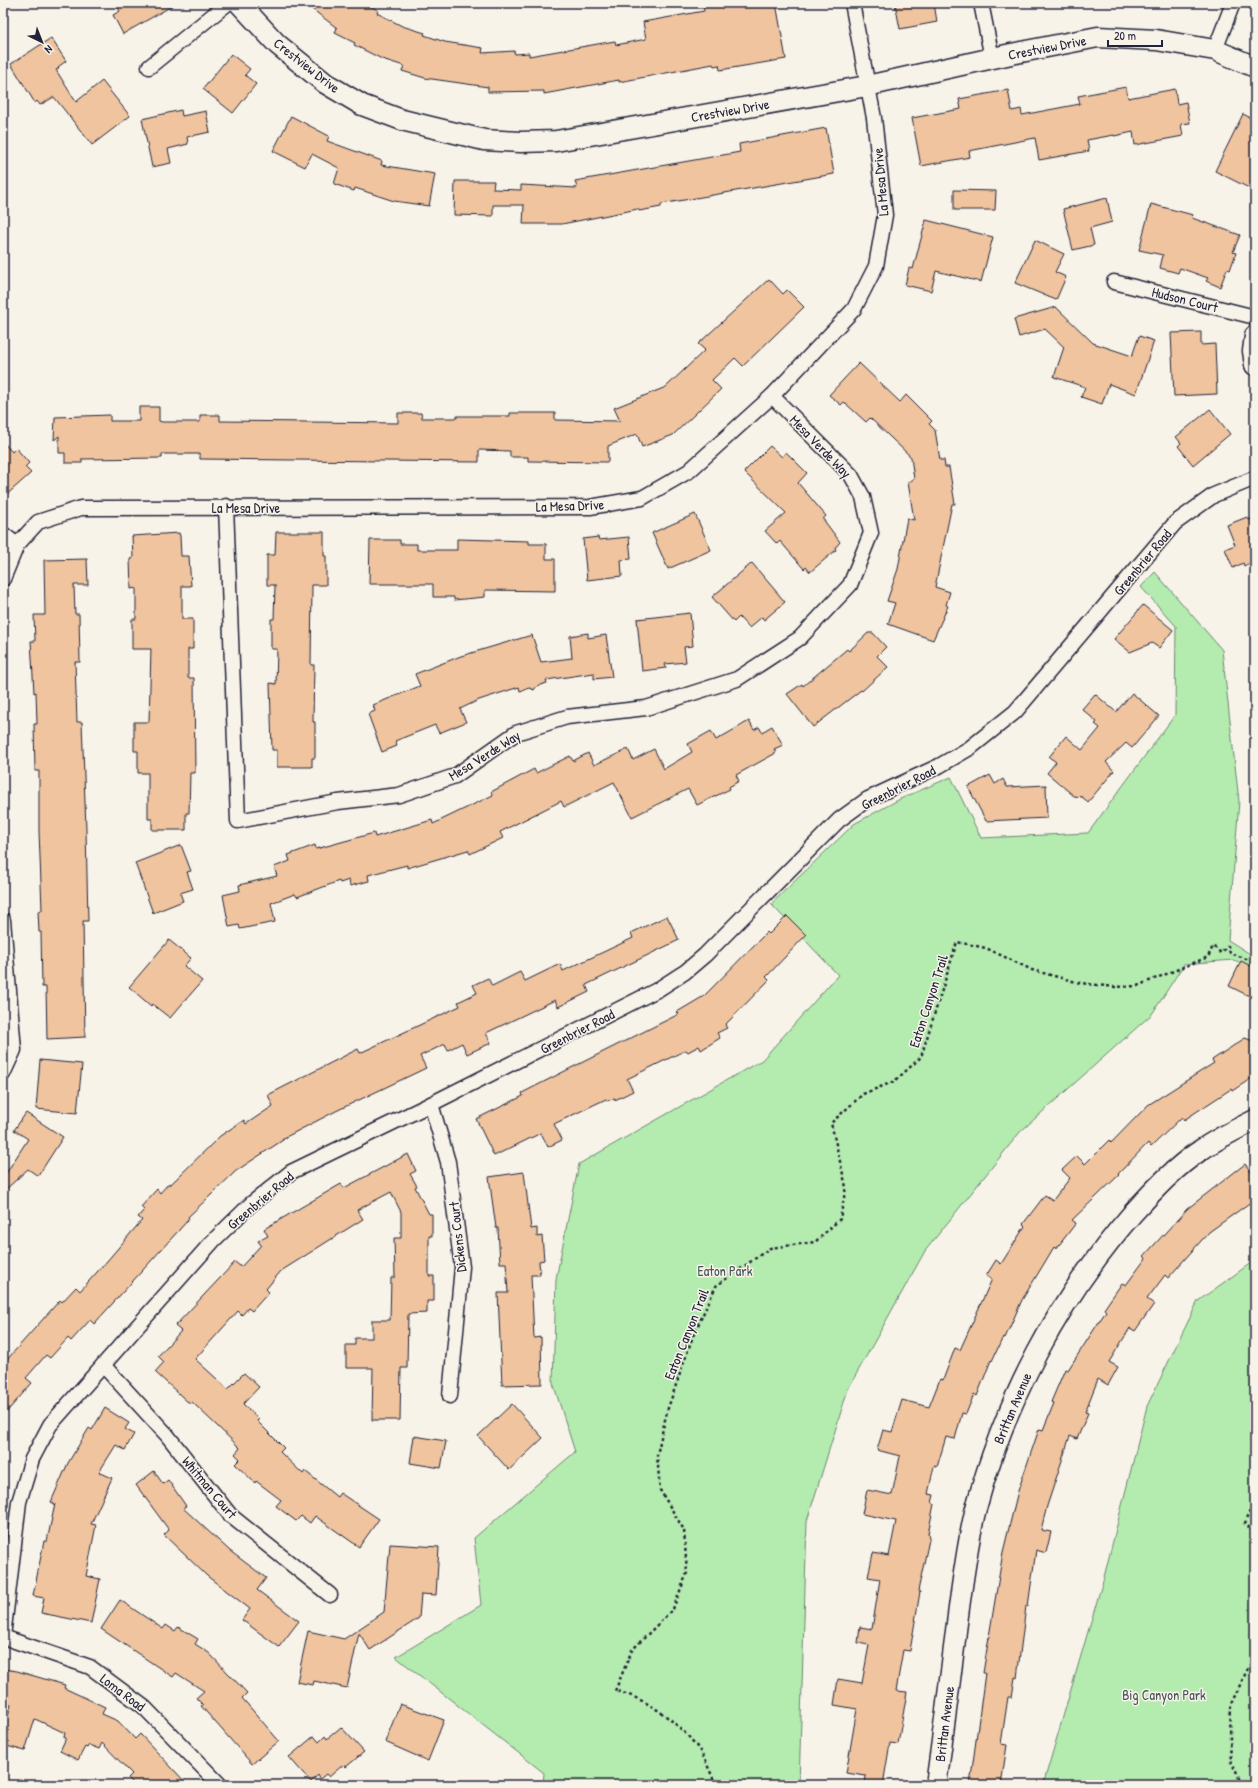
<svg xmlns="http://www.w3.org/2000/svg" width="1258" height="1788" viewBox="0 0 1258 1788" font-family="'Patrick Hand',sans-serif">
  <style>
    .green { fill: #b4ebae; stroke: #6b8674 }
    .building { fill: #efc49e; stroke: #22223b }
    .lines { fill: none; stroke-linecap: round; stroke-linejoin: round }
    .street-casing { stroke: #22223b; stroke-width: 17 }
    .secondary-casing { stroke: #22223b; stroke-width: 23 }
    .path { stroke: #22223b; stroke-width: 2.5; stroke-dasharray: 3 3; stroke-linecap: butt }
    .street { stroke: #f7f3e8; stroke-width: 14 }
    .secondary { stroke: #f7f3e8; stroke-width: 20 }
    .labels { text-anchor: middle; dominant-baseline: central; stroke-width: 3; stroke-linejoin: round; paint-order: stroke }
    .street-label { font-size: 14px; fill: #22223b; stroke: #f7f3e8 }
    .park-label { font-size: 14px; fill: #465458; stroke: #f7f3e8 }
  </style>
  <rect width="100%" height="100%" fill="#f7f3e8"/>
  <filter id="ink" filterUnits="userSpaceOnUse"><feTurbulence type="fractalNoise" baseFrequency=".025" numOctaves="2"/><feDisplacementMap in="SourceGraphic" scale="8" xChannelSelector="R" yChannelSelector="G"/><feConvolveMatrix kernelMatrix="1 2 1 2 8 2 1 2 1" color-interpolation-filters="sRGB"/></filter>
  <g filter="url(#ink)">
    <g class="green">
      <polygon points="1155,572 1222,650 1239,801 1228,940 1255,957 1255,968 1233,960 1184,964 1152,1014 1020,1132 925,1251 848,1389 807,1521 799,1785 543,1785 544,1773 396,1657 481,1605 474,1538 575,1452 553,1383 556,1279 579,1164 762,1060 838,975 771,904 854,824 900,799 951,777 981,838 1088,833 1175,715 1176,626 1141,587"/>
      <polygon points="1255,1260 1255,1785 1043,1785 1104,1577 1147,1406 1198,1301"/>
    </g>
    <g class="building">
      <polygon points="115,3 177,3 123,34 113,15 120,11"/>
      <polygon points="304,3 364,3 378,10 377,13 402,26 425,33 424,35 445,42 483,48 482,53 514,51 515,54 529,53 529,56 615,41 616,45 646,39 643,22 704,11 703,3 750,3 750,7 776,3 786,59 720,70 719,65 714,66 713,64 619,82 619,80 544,94 544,91 488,92 488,87 425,78 402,71 404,66 382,59 354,45 355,43 335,33 337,28"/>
      <polygon points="895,3 934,3 937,22 900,29"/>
      <polygon points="51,38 66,61 58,67 59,68 56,70 76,102 102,81 130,116 92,145 54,97 40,105 37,101 35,103 11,64"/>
      <polygon points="231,54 250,69 245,75 256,84 233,113 203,89"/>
      <polygon points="1126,87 1128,98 1175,89 1177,104 1186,102 1190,123 1181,124 1183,136 1135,145 1133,132 1114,136 1114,135 1087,140 1089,151 1039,160 1035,138 969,151 970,157 921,166 912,118 961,109 959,99 1008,90 1012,111 1021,109 1022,115 1080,104 1078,96"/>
      <polygon points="181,110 182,116 206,111 210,132 187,137 188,144 168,149 171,163 152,167 142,119"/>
      <polygon points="1243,114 1255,120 1255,191 1215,171"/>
      <polygon points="291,116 329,136 327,141 382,161 381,165 435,174 429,206 394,201 355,188 354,191 334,184 339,168 312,154 305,167 273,151"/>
      <polygon points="826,128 834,174 661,204 661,207 639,211 638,209 562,224 523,224 524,205 493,205 493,216 454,215 455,181 494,181 493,189 521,190 521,185 577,188 575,181 740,152 739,144"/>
      <polygon points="954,190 996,191 995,210 954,210"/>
      <polygon points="1107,198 1112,222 1090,228 1094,245 1073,250 1063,209"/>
      <polygon points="1151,204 1193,215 1192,218 1240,235 1233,252 1236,253 1230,270 1227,269 1220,287 1206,281 1208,278 1180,268 1178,273 1160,268 1163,255 1139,250"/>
      <polygon points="926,220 993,237 981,282 936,271 931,291 905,285 909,268 913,269"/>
      <polygon points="1035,240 1064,254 1055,272 1066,277 1056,300 1015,283"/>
      <polygon points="769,279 783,294 787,290 804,307 743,366 735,358 712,380 721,389 673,435 642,447 637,434 608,446 608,462 528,461 528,457 510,457 510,451 479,450 479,462 200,459 200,454 162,454 162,458 82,459 82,463 65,463 65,453 59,453 59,436 54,440 55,417 110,415 110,421 139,421 139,407 159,407 159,421 162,422 200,422 200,415 220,415 220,421 398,423 398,413 421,413 422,418 457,418 457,416 510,416 510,413 555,413 555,420 620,421 614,408 666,387 705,350 698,344"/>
      <polygon points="1056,307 1093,343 1132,356 1139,336 1154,341 1136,394 1109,384 1102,404 1081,397 1085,387 1054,377 1064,347 1045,329 1019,337 1014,319"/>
      <polygon points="1201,332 1201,345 1215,344 1217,394 1174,396 1171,333"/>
      <polygon points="859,363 900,402 906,395 932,421 929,424 935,430 940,460 944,460 945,467 949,467 955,504 952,504 935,587 950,592 946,605 948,606 933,640 888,624 895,603 887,601 898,569 907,518 914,520 908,482 914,479 911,457 870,418 866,422 844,402 841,405 829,395"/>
      <polygon points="1210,409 1230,434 1193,465 1178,446 1181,443 1176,437"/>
      <polygon points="3,442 12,452 16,448 29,463 25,467 31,473 3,498"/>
      <polygon points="770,446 782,457 786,452 807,473 798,483 826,516 823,519 840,542 835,548 836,550 810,572 806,567 804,569 780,541 777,544 765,531 786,513 744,472"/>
      <polygon points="695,514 711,550 668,569 652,533"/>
      <polygon points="1247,517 1249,520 1255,517 1255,561 1244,566 1243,563 1233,568 1225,549 1235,545 1227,525"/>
      <polygon points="276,532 324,532 324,556 326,556 326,585 312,585 311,665 314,665 313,722 315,722 315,758 312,758 312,767 277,767 277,750 272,750 270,683 276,684 277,649 271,649 271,619 274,619 275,585 267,585 267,555 275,555"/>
      <polygon points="179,533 180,536 181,556 189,556 191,586 182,586 182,619 193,619 193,649 188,649 188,678 194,678 195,773 190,773 189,813 186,813 186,830 152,830 152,819 148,819 148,773 138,773 138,751 134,751 134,722 149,722 151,649 132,649 132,619 136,619 136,588 131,589 130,559 133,558 132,536"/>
      <polygon points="598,537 599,540 629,537 631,559 621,560 622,576 587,580 583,539"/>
      <polygon points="457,539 529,541 529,544 546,544 546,559 555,559 555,591 485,590 485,597 454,600 454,597 433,597 433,584 369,584 370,540 400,540 400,544 417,544 417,550 457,550"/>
      <polygon points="87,559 88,585 74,585 75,614 79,614 80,662 75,662 77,722 82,722 86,829 88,921 83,921 85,1037 47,1039 46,987 42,987 41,932 39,932 38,911 42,910 39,831 39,771 35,771 34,724 37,724 36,692 34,693 31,641 35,641 34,615 45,615 44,560"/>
      <polygon points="752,563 785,602 764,620 762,617 749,628 739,617 734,622 712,597"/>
      <polygon points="1143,605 1173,630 1159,648 1152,643 1130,652 1114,639"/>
      <polygon points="690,613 693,646 684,647 686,662 665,664 666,668 642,671 637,619"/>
      <polygon points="588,633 588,638 606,635 612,677 594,679 594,673 546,680 547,683 537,686 534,690 529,688 520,691 519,687 479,700 460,709 466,722 439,733 435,725 395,741 397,746 382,752 368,714 375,711 373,705 420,686 415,674 461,656 532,635 541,662 572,658 570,636"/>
      <polygon points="868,633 873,633 886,647 877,656 888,667 862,691 861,690 813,727 787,694 802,684 803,686 847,649 849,651"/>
      <polygon points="1132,693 1159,716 1132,748 1126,743 1106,762 1114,771 1088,802 1082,797 1074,796 1047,773 1056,762 1049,757 1066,736 1082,750 1100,728 1095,724 1097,722 1082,709 1095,694 1116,712"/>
      <polygon points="749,721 754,730 759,727 762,732 772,726 783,745 774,749 776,753 736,775 739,781 729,787 730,789 697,805 688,789 632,817 614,782 564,807 561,801 500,832 503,838 470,854 468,850 407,868 407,865 368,875 369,881 350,886 349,880 340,883 339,881 297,897 295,894 271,903 275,922 240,929 239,925 229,927 223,895 240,891 239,885 277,876 274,867 290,861 288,855 315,845 316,849 374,833 375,837 432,820 433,824 493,795 491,792 534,769 536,773 570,756 573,761 588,753 594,765 628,749 633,760 654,749 664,769 692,752 688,744 711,731 716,740"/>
      <polygon points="990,775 995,784 1003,779 1007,787 1046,785 1047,818 986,821 968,787"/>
      <polygon points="181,845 191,871 187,872 193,889 180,893 183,901 153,913 135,863"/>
      <polygon points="667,916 679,940 586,985 589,992 558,1007 555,1000 486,1033 491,1043 467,1054 462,1043 448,1050 445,1044 420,1056 426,1068 336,1111 282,1139 283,1140 236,1171 188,1217 189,1219 94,1324 90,1320 71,1341 68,1338 50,1358 46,1355 26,1378 32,1383 3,1416 3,1364 60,1300 62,1302 76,1287 80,1291 107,1261 142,1220 138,1217 144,1210 141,1207 157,1189 160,1193 169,1183 170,1185 220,1136 244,1120 246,1124 273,1106 268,1095 358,1049 360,1053 460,1006 458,1002 477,993 473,985 488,978 492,986 520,972 525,981 560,964 563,971 633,938 631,933"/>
      <polygon points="787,916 806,935 766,977 769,980 725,1025 727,1028 717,1033 720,1038 701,1050 699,1046 688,1052 686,1050 627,1079 633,1091 615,1100 615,1098 607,1101 606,1099 554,1124 562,1140 548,1147 541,1133 494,1156 476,1119 523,1096 522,1093 569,1069 679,1014 677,1012 704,996 767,932 769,934"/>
      <polygon points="169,940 191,958 184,966 202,981 170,1018 152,1004 151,1006 129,987"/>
      <polygon points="1241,961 1255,968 1255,999 1229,986"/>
      <polygon points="1245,1038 1253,1041 1255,1045 1255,1076 1232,1091 1231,1089 1184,1120 1182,1117 1151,1147 1148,1143 1118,1174 1119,1175 1072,1220 1076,1223 1056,1249 1054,1247 1022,1300 1005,1338 1003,1337 992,1361 991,1360 977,1396 974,1394 966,1414 962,1413 955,1439 946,1437 937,1467 934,1466 928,1494 934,1495 932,1503 934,1504 928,1534 930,1535 918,1591 920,1592 910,1651 903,1650 896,1691 907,1692 898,1744 890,1743 883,1785 865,1785 866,1776 846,1773 857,1709 834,1705 838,1679 862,1683 869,1645 858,1643 860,1627 872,1629 880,1579 868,1577 873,1553 889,1556 896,1521 862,1514 867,1490 892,1495 900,1456 877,1450 883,1430 892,1432 902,1400 929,1407 940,1379 943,1380 955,1348 960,1350 992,1279 986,1276 996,1260 1001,1264 1025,1226 1023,1224 1045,1195 1053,1200 1070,1178 1062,1170 1077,1156 1085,1164 1109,1140 1111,1143 1148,1105 1214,1063 1212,1060"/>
      <polygon points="40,1060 82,1064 77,1113 36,1109"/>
      <polygon points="26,1113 63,1137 38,1176 28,1169 3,1192 3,1178 28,1139 14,1130"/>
      <polygon points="408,1154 416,1171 410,1174 417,1186 415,1187 429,1214 432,1214 432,1236 429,1236 429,1276 434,1276 434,1301 427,1301 427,1313 408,1314 407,1368 401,1368 400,1420 372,1420 373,1368 346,1368 346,1345 355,1345 355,1338 372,1338 372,1320 390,1320 391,1278 395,1277 394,1238 401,1238 401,1212 391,1192 357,1210 363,1219 281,1271 266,1289 269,1292 252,1311 248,1308 242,1315 238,1311 195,1359 228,1389 244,1373 259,1387 243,1404 259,1419 257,1421 284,1448 280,1452 303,1474 305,1471 337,1497 340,1493 379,1519 359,1547 315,1516 310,1523 301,1516 296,1521 276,1506 281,1500 256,1481 255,1483 235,1464 240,1459 235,1454 240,1448 192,1402 190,1404 155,1372 164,1362 158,1356 181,1331 175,1326 235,1262 241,1267 261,1245 258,1241 268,1236 264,1229 341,1184 344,1188"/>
      <polygon points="1245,1164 1255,1177 1255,1199 1209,1232 1168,1278 1165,1275 1147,1299 1154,1304 1135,1331 1130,1328 1109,1362 1118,1367 1108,1385 1098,1379 1085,1412 1088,1413 1077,1439 1070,1436 1047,1506 1041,1530 1051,1532 1046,1553 1036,1550 1028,1606 1026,1606 1017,1678 1015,1677 1012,1697 1008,1697 1001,1744 1007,1745 1001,1785 970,1785 985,1673 983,1673 1003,1552 1018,1491 1039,1429 1043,1430 1054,1403 1051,1402 1065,1369 1068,1370 1106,1311 1104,1309 1122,1283 1126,1285 1146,1258 1144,1256 1187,1209"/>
      <polygon points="524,1172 531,1229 537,1228 537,1237 542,1236 544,1260 539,1261 540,1275 531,1275 534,1338 541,1337 542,1384 502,1385 498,1293 508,1293 506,1263 500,1263 498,1228 496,1228 489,1177"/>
      <polygon points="512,1404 543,1438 509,1470 478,1436"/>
      <polygon points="105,1408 129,1423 125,1429 134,1434 125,1450 116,1445 99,1472 112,1478 91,1524 96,1525 86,1576 100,1579 91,1623 41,1613 44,1598 33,1596 44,1541 47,1541 55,1504 51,1502 68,1463 89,1428 92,1430"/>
      <polygon points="414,1436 446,1441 441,1468 410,1463"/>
      <polygon points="154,1471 163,1484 168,1480 186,1506 183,1508 230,1551 266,1578 257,1590 299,1621 279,1647 242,1620 250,1609 207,1576 164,1535 169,1530 136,1485"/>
      <polygon points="390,1544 439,1547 436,1595 421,1594 419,1618 370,1650 359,1633 347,1688 314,1681 313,1685 297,1682 308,1631 344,1639 384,1612"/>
      <polygon points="120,1600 163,1629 166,1625 175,1631 178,1627 198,1639 195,1644 209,1653 247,1693 242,1698 279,1741 252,1764 201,1706 203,1705 196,1698 204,1691 176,1673 173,1677 101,1629"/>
      <polygon points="3,1669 17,1671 65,1685 64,1688 105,1707 102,1714 118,1721 135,1739 140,1734 188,1785 135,1785 128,1778 132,1774 102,1743 99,1749 89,1745 87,1748 85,1747 78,1760 60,1751 66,1738 64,1737 65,1733 35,1719 25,1751 3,1745 3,1731 11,1705 3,1704"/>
      <polygon points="400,1704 444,1720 428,1761 385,1742"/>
      <polygon points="341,1727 364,1752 346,1767 344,1764 329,1777 326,1774 320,1779 318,1775 311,1782 289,1757 314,1736 319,1742 325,1736 327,1739"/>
    </g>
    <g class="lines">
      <defs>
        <g id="street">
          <polyline points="981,3 992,58"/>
          <polyline points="1215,50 1233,3"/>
          <polyline points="149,67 228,3"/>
          <polyline points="1114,282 1255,317"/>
          <polyline points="226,506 238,821 338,802 399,795 455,776 516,733 567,717 646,708 737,679 800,638 850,585 871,533 863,497 851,475 772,396"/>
          <polyline points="3,534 17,545"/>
          <polyline points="3,579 17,545 38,522 81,508 590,507 642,498 689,471 772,396 854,309 876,266 885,215 874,118 852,3"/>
          <polyline points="3,920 14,1050 3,1074"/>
          <polyline points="431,1104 448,1162 462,1267 450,1396"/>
          <polyline points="103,1365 167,1435 231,1516 330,1595"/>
          <polyline points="3,1637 19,1502 32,1459 50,1425 213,1241 251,1204 291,1172 431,1104 657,990 685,972 705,955 839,820 868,799 939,766 970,748 1015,712 1175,523 1214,495 1255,478"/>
          <polyline points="3,1637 90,1667 144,1707 220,1785"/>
        </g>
        <g id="secondary">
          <polyline points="239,3 277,44 325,83 362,105 402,120 484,140 520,142 556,141 867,86 1011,54 1098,37 1156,40 1215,50 1255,67"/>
          <polyline points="1255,336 1253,351 1255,365"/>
          <path d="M936,1785c7,-51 14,-103 20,-154 5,-39 10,-80 19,-119 29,-110 83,-213 158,-299 20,-22 42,-46 68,-63 17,-12 36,-21 54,-30"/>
        </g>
      </defs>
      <use href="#street" class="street-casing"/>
      <use href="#secondary" class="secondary-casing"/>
      <g class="path">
        <polyline points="1255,1500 1244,1524 1255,1533"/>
        <path d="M716,1785c-5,-11 -10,-24 -16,-34 -18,-26 -54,-54 -85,-60l17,-41 41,-41 14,-36 -3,-43 -24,-40 -3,-35 10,-44 26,-75 23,-50 54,-38 45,-6 25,-23 6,-32 -15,-64 32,-29 32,-13 26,-24 36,-115 29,6 46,22 48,13 35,4 22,-1 71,-29 5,-11 8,7 7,-7 2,7 25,9"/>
        <polyline points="1242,1785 1231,1761 1230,1739 1231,1704 1249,1666 1255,1660"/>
      </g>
      <use href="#street" class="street"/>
      <use href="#secondary" class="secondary"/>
    </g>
  </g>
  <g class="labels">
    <g class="street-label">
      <text transform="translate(1047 47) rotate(-11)">Crestview Drive</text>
      <text transform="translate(307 65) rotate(38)">Crestview Drive</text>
      <text transform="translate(730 110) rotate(-10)">Crestview Drive</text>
      <text transform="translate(880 182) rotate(-95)">La Mesa Drive</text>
      <text transform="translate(1185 299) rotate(14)">Hudson Court</text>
      <text transform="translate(821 446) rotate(46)">Mesa Verde Way</text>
      <text transform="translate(570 505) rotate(-2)">La Mesa Drive</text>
      <text x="246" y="507">La Mesa Drive</text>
      <text transform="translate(1142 562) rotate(-50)">Greenbrier Road</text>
      <text transform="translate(484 755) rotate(-32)">Mesa Verde Way</text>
      <text transform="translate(898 787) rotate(-27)">Greenbrier Road</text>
      <text transform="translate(928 1001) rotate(-72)">Eaton Canyon Trail</text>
      <text transform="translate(577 1031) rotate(-27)">Greenbrier Road</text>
      <text transform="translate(260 1200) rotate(-40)">Greenbrier Road</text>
      <text transform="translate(457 1237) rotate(-96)">Dickens Court</text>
      <text transform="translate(686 1334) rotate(-68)">Eaton Canyon Trail</text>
      <text transform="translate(1012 1408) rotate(-67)">Brittan Avenue</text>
      <text transform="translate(210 1487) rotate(50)">Whitman Court</text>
      <text transform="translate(123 1692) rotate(37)">Loma Road</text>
      <text transform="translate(944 1724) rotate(-83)">Brittan Avenue</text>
    </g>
    <g class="park-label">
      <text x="725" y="1270">Eaton Park</text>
      <text x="1164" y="1694">Big Canyon Park</text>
    </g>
  </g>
  <rect width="1258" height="1788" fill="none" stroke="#f7f3e8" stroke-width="16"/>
  <rect x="8" y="8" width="1242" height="1772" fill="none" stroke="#22223b" stroke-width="1.5" filter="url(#ink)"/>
  <g transform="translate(42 42) rotate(137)" stroke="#f7f3e8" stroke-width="3" paint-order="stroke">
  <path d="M0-3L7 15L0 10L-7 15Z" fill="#22223b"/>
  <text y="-6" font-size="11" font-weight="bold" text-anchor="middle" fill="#22223b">N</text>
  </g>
  <path d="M1108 40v6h54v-6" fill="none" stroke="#22223b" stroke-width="2"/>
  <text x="1114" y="40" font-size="12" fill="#22223b" stroke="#f7f3e8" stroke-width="3" paint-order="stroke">20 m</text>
</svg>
